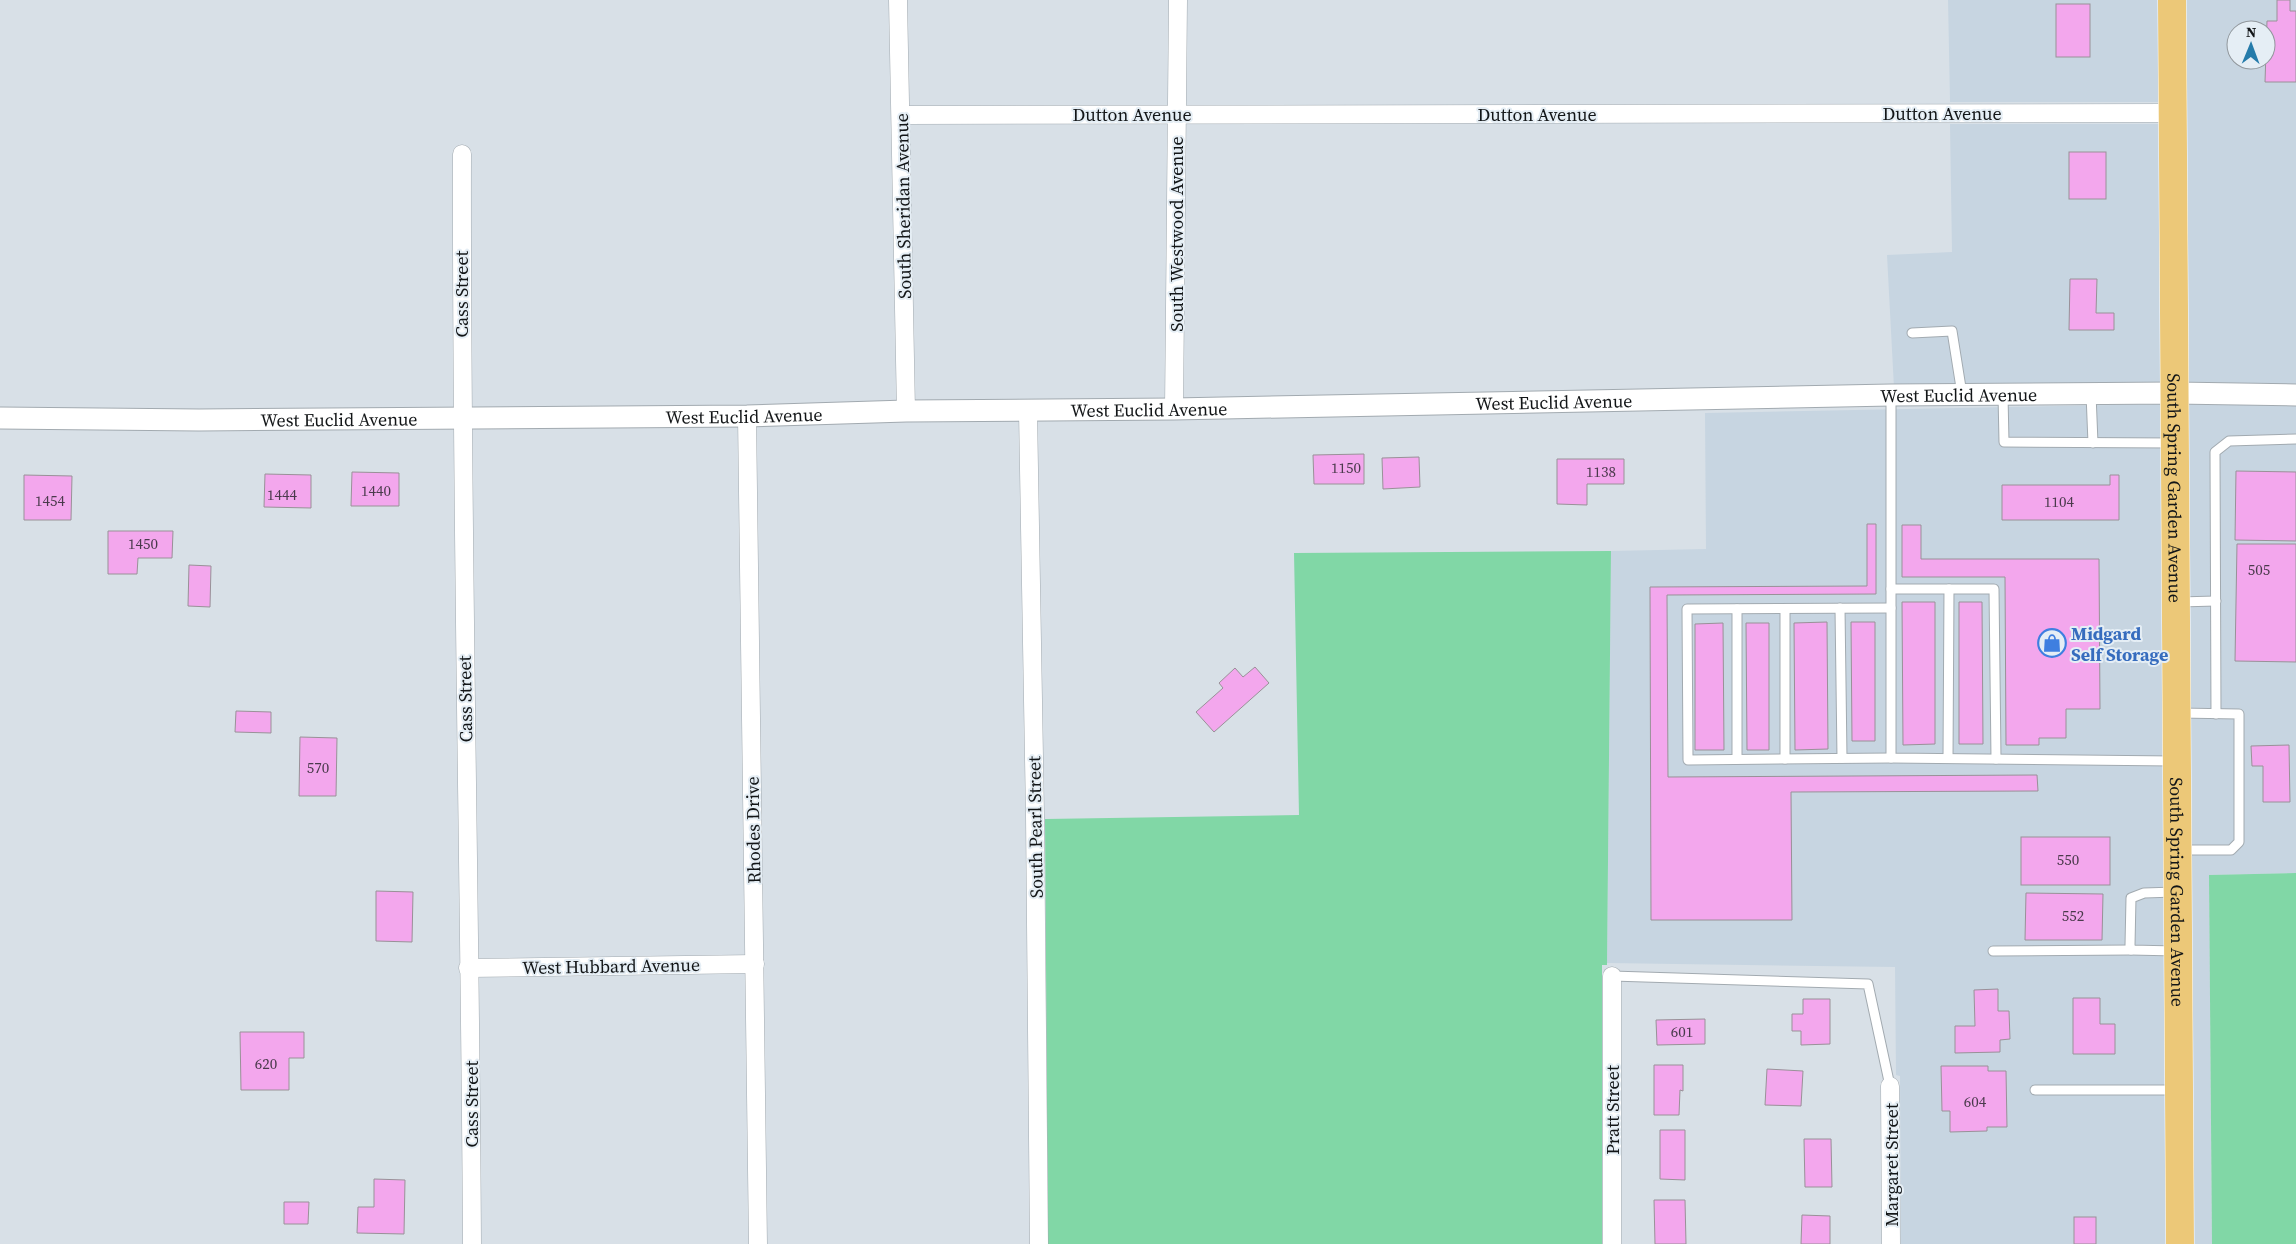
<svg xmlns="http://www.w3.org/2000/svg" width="2296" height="1244" viewBox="0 0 2296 1244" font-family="'Source Serif 4',serif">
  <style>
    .built { fill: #c7d5e1; fill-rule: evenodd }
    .green { fill: #81d7a6 }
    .building { fill: #f3a7ed; stroke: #999198 }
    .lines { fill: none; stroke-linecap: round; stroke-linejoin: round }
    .service-casing { stroke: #a2aab0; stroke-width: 11 }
    .minor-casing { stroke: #a2aab0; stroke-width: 19 }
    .tertiary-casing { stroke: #a2aab0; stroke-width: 23 }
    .trunk-casing { stroke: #fff; stroke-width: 29 }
    .service { stroke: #fff; stroke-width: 9 }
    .minor { stroke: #fff; stroke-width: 18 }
    .tertiary { stroke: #fff; stroke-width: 21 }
    .trunk { stroke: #ecc878; stroke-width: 28 }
    .labels { text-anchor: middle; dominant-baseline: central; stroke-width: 4; stroke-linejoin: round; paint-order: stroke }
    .number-label { font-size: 15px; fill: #4a3a4c }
    .street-label { font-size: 18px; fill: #121517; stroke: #e5eef5 }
    .shop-label { font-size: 18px; font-weight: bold; fill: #366cbe; stroke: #e5eef5; text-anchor: start }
  </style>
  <rect width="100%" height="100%" fill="#d8e0e7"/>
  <g class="built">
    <polygon points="1948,0 2162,0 2163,102 1950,102"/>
    <path d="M2182,0h114v384l-111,-2zM2236,30h30v30h-30z"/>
    <polygon points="1950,124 2163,124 2166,383 1894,388 1887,255 1952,252"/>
    <polygon points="2166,404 2170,1244 1901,1244 1900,1076 1896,1075 1895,967 1607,963 1611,551 1706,549 1705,413"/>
    <polygon points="2185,404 2296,406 2296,873 2209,875 2212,1244 2189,1244"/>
  </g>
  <g class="green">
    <polygon points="1611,551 1607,965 1602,965 1602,1244 1048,1244 1045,819 1299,815 1294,553"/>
    <polygon points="2296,873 2296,1244 2212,1244 2209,875"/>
  </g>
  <g class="building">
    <polygon points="2277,0 2290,0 2290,11 2296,11 2296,82 2265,82 2267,21 2277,21"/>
    <rect x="2056" y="4" width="34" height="53"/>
    <rect x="2069" y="152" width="37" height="47"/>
    <polygon points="2070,279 2097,279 2096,313 2114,313 2114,330 2069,330"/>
    <polygon points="1364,454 1364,484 1314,484 1313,455"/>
    <polygon points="1419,457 1420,487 1383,489 1382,458"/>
    <polygon points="1557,459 1624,459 1624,484 1587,484 1587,505 1557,504"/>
    <polygon points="2236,471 2296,472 2296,541 2235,540"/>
    <polygon points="352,472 399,473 399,506 351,506"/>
    <polygon points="265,474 311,475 311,508 264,507"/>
    <polygon points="24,475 72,476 71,520 24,520"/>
    <polygon points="2110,475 2119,475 2119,520 2002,520 2002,485 2110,485"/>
    <polygon points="1867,524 1876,524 1876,594 1667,595 1668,777 2037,775 2038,791 1791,792 1792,920 1651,920 1650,587 1867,586"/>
    <polygon points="1902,525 1921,525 1921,559 2099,559 2100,709 2066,709 2066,738 2039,738 2039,745 2006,745 2005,577 1902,577"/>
    <polygon points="108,531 173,531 172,558 138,558 137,574 108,574"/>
    <polygon points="2237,544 2296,544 2296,662 2235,661"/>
    <polygon points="189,565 211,566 210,607 188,606"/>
    <polygon points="1902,602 1935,602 1935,744 1903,745"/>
    <polygon points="1959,602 1982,602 1983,744 1959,744"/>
    <polygon points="1827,622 1828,749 1795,750 1794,623"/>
    <polygon points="1851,622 1875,622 1875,741 1852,741"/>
    <polygon points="1723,623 1724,750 1695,750 1695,624"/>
    <polygon points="1746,623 1769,623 1769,750 1747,750"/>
    <polygon points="1255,667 1269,683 1214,732 1196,712 1223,688 1219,683 1235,668 1243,677"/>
    <polygon points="236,711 271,712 271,733 235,732"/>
    <polygon points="300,737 337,738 336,796 299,796"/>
    <polygon points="2289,745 2290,802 2263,802 2263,766 2252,766 2251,746"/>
    <rect x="2021" y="837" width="89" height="48"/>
    <polygon points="376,891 413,892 412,942 376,941"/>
    <polygon points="2026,893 2103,894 2102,940 2025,940"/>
    <polygon points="1998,989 1998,1011 2009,1011 2010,1039 2000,1040 2000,1052 1955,1053 1955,1026 1975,1026 1974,990"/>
    <polygon points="2073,998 2100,998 2100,1024 2115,1024 2115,1054 2073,1054"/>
    <polygon points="1803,999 1830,999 1830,1044 1801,1045 1801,1031 1792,1031 1792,1014 1803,1014"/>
    <polygon points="1705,1019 1705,1044 1657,1045 1656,1020"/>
    <polygon points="240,1032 304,1032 304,1058 289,1058 289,1090 241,1090"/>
    <polygon points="1654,1065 1683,1065 1683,1091 1680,1090 1679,1115 1654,1115"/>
    <polygon points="1941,1066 1988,1066 1988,1071 2006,1071 2007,1127 1987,1127 1987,1131 1950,1132 1950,1111 1942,1111"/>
    <polygon points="1767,1069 1803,1071 1801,1106 1765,1105"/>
    <polygon points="1660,1130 1685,1130 1685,1180 1660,1179"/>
    <polygon points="1804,1139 1831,1139 1832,1187 1805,1187"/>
    <polygon points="374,1179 405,1180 404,1234 357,1233 358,1207 374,1207"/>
    <polygon points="1654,1200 1685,1200 1686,1244 1655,1244"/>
    <polygon points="284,1202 309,1202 308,1224 284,1224"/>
    <polygon points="1802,1215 1830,1216 1830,1244 1801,1244"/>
    <rect x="2074" y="1217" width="22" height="27"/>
  </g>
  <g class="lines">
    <defs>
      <g id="service">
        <polyline points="1912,333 1952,331 1962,394"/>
        <polyline points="2091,394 2093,443"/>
        <polyline points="2003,395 2004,442 2173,443"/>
        <polyline points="1891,396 1891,758 2173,761"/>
        <polyline points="1891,589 1994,589 1996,759"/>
        <polyline points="2179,602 2216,601"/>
        <polyline points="1840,608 1842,758"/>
        <polyline points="1891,608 1687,609 1688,760 1891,758"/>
        <polyline points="1737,609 1737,759"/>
        <polyline points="2179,713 2239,714 2239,842 2231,850 2180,850"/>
        <polyline points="2216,714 2215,452 2229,441 2296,439"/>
        <polyline points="1948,758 1949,589"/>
        <polyline points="1785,759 1785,609"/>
        <polyline points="2175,892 2144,893 2131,898 2130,945 2131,950 2176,951"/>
        <polyline points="1993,951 2131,950"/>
        <polyline points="1612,976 1868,984 1890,1086"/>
        <polyline points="2035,1090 2177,1090"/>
      </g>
      <g id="minor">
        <polyline points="898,0 906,411"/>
        <polyline points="901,115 2173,113"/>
        <path d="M462,154c-1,363 8,726 10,1090"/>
        <polyline points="1174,409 1178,0"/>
        <polyline points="1028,411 1035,816 1039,1244"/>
        <polyline points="747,416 758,1244"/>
        <polyline points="468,968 755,964"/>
        <polyline points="1612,976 1612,1244"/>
        <polyline points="1890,1086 1891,1244"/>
      </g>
      <g id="tertiary">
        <path id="s1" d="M0,418l199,2 548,-4 159,-5 268,-2 717,-14 284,-2 121,2"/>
      </g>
      <g id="trunk">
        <path id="s2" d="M2172,0l8,1244"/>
      </g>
    </defs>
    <use href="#service" class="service-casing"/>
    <use href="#minor" class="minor-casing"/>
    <use href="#tertiary" class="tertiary-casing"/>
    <use href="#trunk" class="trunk-casing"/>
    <use href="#service" class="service"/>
    <use href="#minor" class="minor"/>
    <use href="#tertiary" class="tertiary"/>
    <use href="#trunk" class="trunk"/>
  </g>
  <defs>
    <symbol id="shop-ring" viewBox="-11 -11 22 22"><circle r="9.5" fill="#e5eef5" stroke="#3f7fe0" stroke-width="1.5"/><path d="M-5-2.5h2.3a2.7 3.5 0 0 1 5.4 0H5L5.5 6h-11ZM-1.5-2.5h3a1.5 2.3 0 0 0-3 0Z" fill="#3f7fe0"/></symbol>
  </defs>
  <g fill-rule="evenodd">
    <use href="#shop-ring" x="2036" y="627" width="32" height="32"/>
  </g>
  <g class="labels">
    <g class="number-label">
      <text x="1346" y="467">1150</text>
      <text x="1601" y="471">1138</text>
      <text x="376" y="490">1440</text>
      <text x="282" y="494">1444</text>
      <text x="50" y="500">1454</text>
      <text x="2059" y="501">1104</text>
      <text x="143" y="543">1450</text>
      <text x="2259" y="569">505</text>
      <text x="318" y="767">570</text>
      <text x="2068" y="859">550</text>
      <text x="2073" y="915">552</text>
      <text x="1682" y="1031">601</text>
      <text x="266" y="1063">620</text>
      <text x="1975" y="1101">604</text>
    </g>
    <g class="street-label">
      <text x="1942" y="113">Dutton Avenue</text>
      <text x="1132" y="114">Dutton Avenue</text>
      <text x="1537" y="114">Dutton Avenue</text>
      <text transform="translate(903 206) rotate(-91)">South Sheridan Avenue</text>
      <text transform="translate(1176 234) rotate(-90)">South Westwood Avenue</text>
      <text transform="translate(461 294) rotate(-90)">Cass Street</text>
      <text stroke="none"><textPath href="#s1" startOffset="1959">West Euclid Avenue</textPath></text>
      <text stroke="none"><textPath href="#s1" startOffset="1554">West Euclid Avenue</textPath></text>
      <text stroke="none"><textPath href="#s1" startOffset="1149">West Euclid Avenue</textPath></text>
      <text stroke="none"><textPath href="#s1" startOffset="744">West Euclid Avenue</textPath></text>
      <text stroke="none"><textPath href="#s1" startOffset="339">West Euclid Avenue</textPath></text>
      <text stroke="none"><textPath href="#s2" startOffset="488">South Spring Garden Avenue</textPath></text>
      <text transform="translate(465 699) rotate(-91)">Cass Street</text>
      <text transform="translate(1035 827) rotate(-91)">South Pearl Street</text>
      <text transform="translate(753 830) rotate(-91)">Rhodes Drive</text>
      <text stroke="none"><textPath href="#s2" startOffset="892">South Spring Garden Avenue</textPath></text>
      <text transform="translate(611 966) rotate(-1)">West Hubbard Avenue</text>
      <text transform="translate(471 1104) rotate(-90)">Cass Street</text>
      <text transform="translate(1612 1110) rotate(-90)">Pratt Street</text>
      <text transform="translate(1891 1165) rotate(-90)">Margaret Street</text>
    </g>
    <g class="shop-label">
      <text x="2071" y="633">Midgard<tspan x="2071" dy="21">Self Storage</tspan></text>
    </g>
  </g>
  <g transform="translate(2251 45) rotate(1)"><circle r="24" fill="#e5eef5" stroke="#91979c"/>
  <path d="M0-4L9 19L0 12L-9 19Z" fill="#257baa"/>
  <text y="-8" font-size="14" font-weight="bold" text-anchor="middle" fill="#121517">N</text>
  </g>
</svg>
